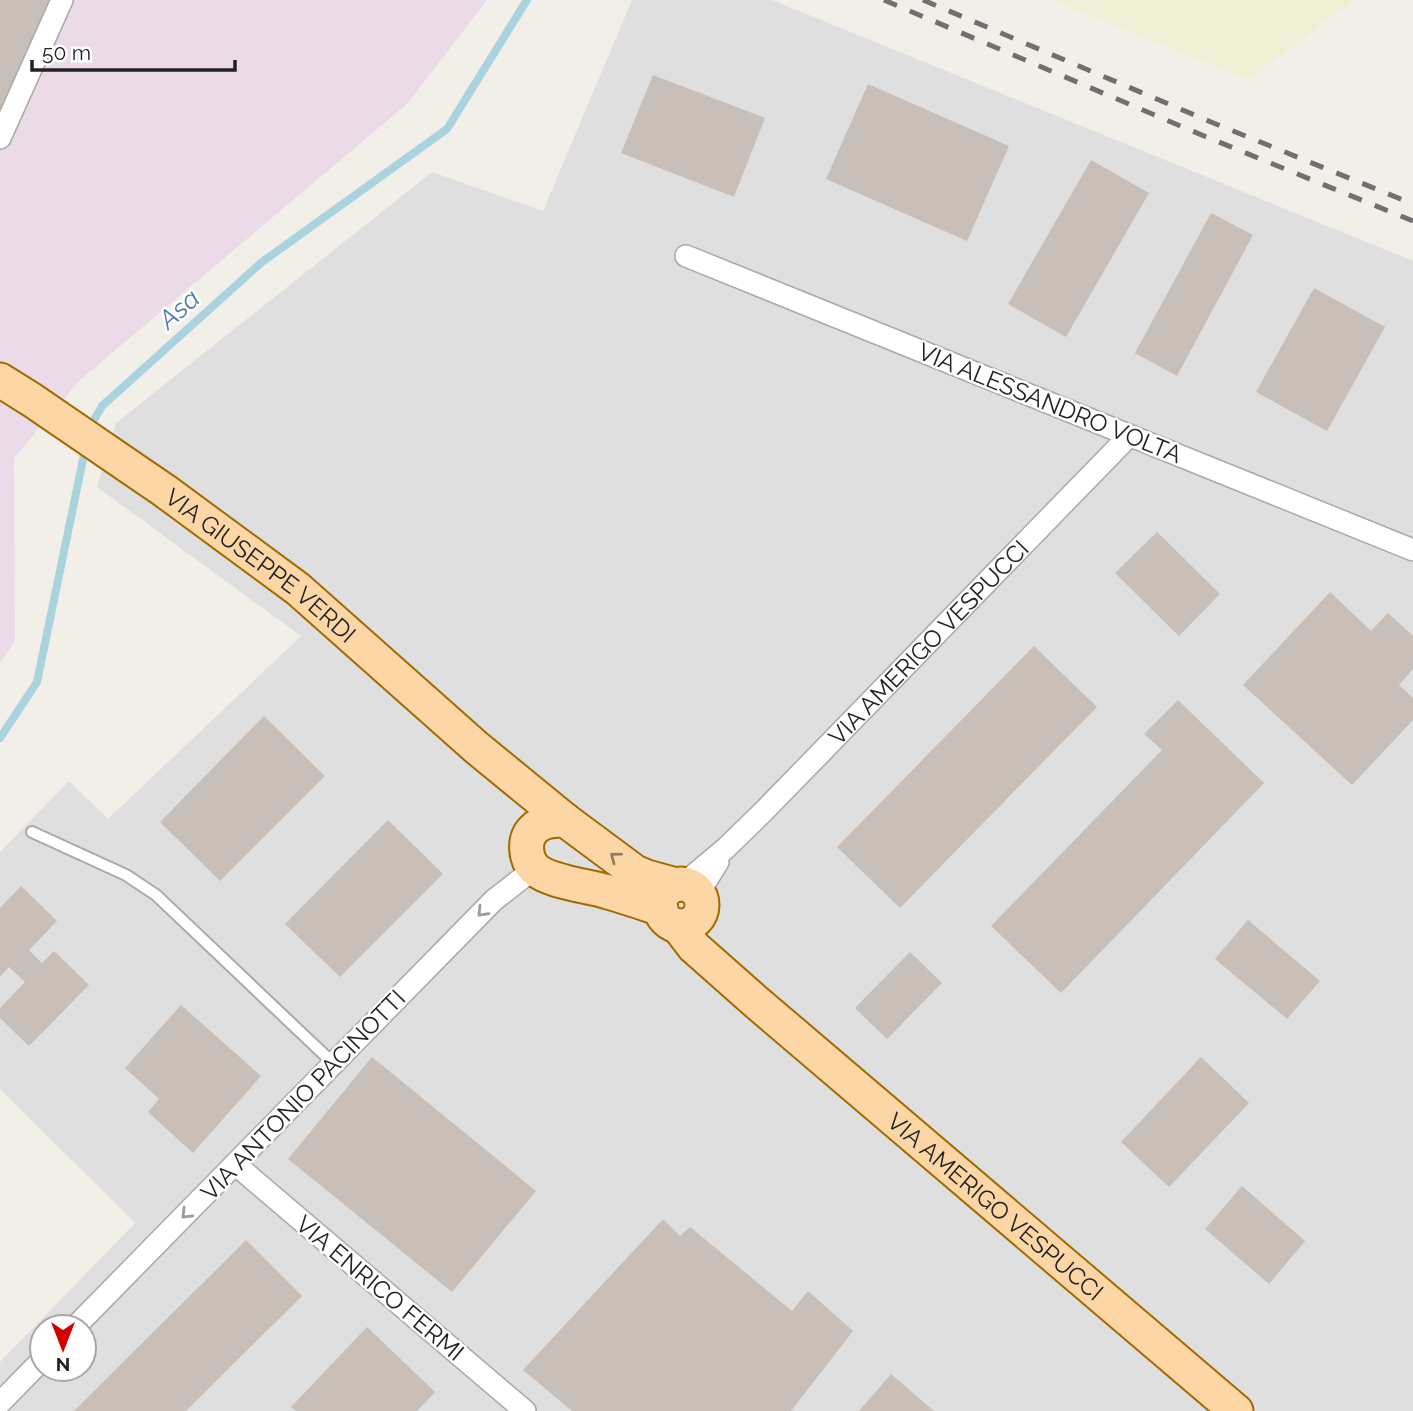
<svg xmlns="http://www.w3.org/2000/svg" width="1413" height="1411" viewBox="0 0 1413 1411" font-family="Raleway,sans-serif">
  <style>
    .residential { fill: #e0dfdf; fill-rule: evenodd }
    .industrial { fill: #ebdbe8 }
    .farmland { fill: #eef0d5 }
    .lines { fill: none; stroke-linecap: round; stroke-linejoin: round }
    .stream { stroke: #aad3df; stroke-width: 8 }
    .building { fill: #c7bfb8 }
    .lane-casing { stroke: #a9a9a9; stroke-width: 14 }
    .street-casing { stroke: #a9a9a9; stroke-width: 24 }
    .primary-casing { stroke: #a06b00; stroke-width: 37 }
    .lane { stroke: #fff; stroke-width: 10 }
    .street { stroke: #fff; stroke-width: 21 }
    .primary { stroke: #fcd6a4; stroke-width: 33 }
    .rail { stroke: #707070; stroke-width: 5; stroke-dasharray: 14 14; stroke-linecap: butt }
    .oneway { stroke: #8f7c63 }
    .oneway2 { stroke: #9c9c9c }
    .labels { text-anchor: middle; dominant-baseline: central; stroke-width: 5; stroke-linejoin: round; paint-order: stroke }
    .street-label { font-size: 24px; fill: #222; stroke: #fff }
    .water-label { font-size: 26px; font-style: italic; fill: #4a7aab; stroke: #fff }
  </style>
  <rect width="100%" height="100%" fill="#f2efe9"/>
  <path class="residential" d="M632,0h140l641,261v1150h-1413v-49l135,-139 -135,-134v-237l69,-71 39,38 193,-183 -204,-149 19,-64 316,-251 111,39zM42,1327h42v42h-42z"/>
  <polygon class="industrial" points="0,0 487,0 408,103 80,380 14,458 15,641 0,663"/>
  <polygon class="farmland" points="1052,0 1353,0 1249,80"/>
  <g class="lines">
    <g class="stream">
      <polyline points="89,429 102,406 262,262 447,129 527,0"/>
      <polyline points="0,738 37,682 86,445"/>
    </g>
  </g>
  <g class="building">
    <polygon points="0,0 51,0 0,115"/>
    <polygon points="653,75 765,118 734,197 621,153"/>
    <polygon points="868,84 1009,146 967,241 826,179"/>
    <polygon points="1091,160 1149,193 1066,337 1008,304"/>
    <polygon points="1211,213 1253,235 1177,376 1135,353"/>
    <polygon points="1314,288 1385,327 1327,431 1256,392"/>
    <polygon points="1157,532 1220,594 1179,636 1115,573"/>
    <polygon points="1330,592 1371,631 1388,613 1413,636 1413,669 1399,685 1413,698 1413,720 1352,785 1243,685"/>
    <polygon points="1034,646 1097,707 900,908 837,847"/>
    <polygon points="1178,700 1264,783 1061,993 991,926 1162,750 1144,734"/>
    <polygon points="264,716 325,776 220,881 160,822"/>
    <polygon points="388,820 443,874 340,977 285,924"/>
    <polygon points="21,886 57,921 29,950 42,963 54,951 89,985 29,1046 0,1018 0,1008 25,982 9,967 0,977 0,908"/>
    <polygon points="1248,920 1320,981 1287,1019 1215,959"/>
    <polygon points="910,952 942,983 887,1039 855,1008"/>
    <polygon points="181,1005 261,1076 193,1153 148,1112 159,1099 125,1068"/>
    <polygon points="372,1057 536,1191 452,1292 288,1159"/>
    <polygon points="1201,1057 1249,1103 1169,1187 1121,1142"/>
    <polygon points="1242,1186 1305,1241 1269,1284 1205,1229"/>
    <polygon points="663,1219 680,1236 690,1227 792,1311 808,1291 853,1331 791,1411 572,1411 523,1370"/>
    <polygon points="246,1240 302,1296 186,1411 74,1411"/>
    <polygon points="367,1327 435,1392 417,1411 296,1411 291,1407"/>
    <polygon points="891,1374 934,1411 859,1411"/>
  </g>
  <g class="lines">
    <defs>
      <polyline id="lane" points="32,832 126,875 156,895 334,1064"/>
      <g id="street">
        <polyline points="0,138 62,0"/>
        <polyline points="686,256 1413,550"/>
        <path id="s1" d="M682,885l44,-37 38,-37 365,-375"/>
        <polyline points="698,894 718,862"/>
        <polyline points="235,1164 525,1411"/>
        <polyline points="75,1327 494,900 535,868"/>
        <polyline points="0,1403 42,1360"/>
      </g>
      <g id="primary">
        <path id="s2" d="M0,380l32,20 133,91 133,98 179,159 88,72"/>
        <circle cx="681" cy="905" r="21"/>
        <path d="M661,909c-18,-6 -35,-12 -53,-17 -19,-6 -59,-10 -73,-23 -10,-10 -12,-30 -1,-40 7,-8 20,-9 31,-9l70,52 12,5 29,8"/>
        <path id="s3" d="M678,926l16,21 61,54 481,410"/>
      </g>
    </defs>
    <use href="#lane" class="lane-casing"/>
    <use href="#street" class="street-casing"/>
    <use href="#primary" class="primary-casing"/>
    <use href="#lane" class="lane"/>
    <use href="#street" class="street"/>
    <use href="#primary" class="primary"/>
    <g class="rail">
      <polyline points="884,0 1204,136 1413,221"/>
      <polyline points="923,0 1211,122 1413,204"/>
    </g>
  </g>
  <defs><path id="oneway-chevron" d="M-2-3.5L2.5 0L-2 3.5" fill="none" stroke-width="1.6" stroke-linecap="round" stroke-linejoin="round" transform="scale(1.75)"/></defs>
  <use class="oneway" href="#oneway-chevron" transform="translate(615 857) rotate(-143)"/>
  <g class="oneway2">
    <use href="#oneway-chevron" transform="translate(482 912) rotate(134)"/>
    <use href="#oneway-chevron" transform="translate(186 1214) rotate(135)"/>
  </g>
  <g class="labels">
    <g class="street-label">
      <text transform="translate(1050 403) rotate(22)">VIA ALESSANDRO VOLTA</text>
      <text stroke="none"><textPath href="#s2" startOffset="320">VIA GIUSEPPE VERDI</textPath></text>
      <text stroke="none"><textPath href="#s1" startOffset="346">VIA AMERIGO VESPUCCI</textPath></text>
      <text transform="translate(303 1095) rotate(-46)">VIA ANTONIO PACINOTTI</text>
      <text stroke="none"><textPath href="#s3" startOffset="424">VIA AMERIGO VESPUCCI</textPath></text>
      <text transform="translate(380 1288) rotate(40)">VIA ENRICO FERMI</text>
    </g>
    <g class="water-label">
      <text transform="translate(179 309) rotate(-42)">Asa</text>
    </g>
  </g>
  <g transform="translate(63 1348) rotate(180)"><circle r="33" fill="#ffffff" stroke="#a7a7a7" stroke-width="2"/>
  <path d="M0-5L12 26L0 18L-12 26Z" fill="#d40000"/>
  <text y="-10" font-size="19" font-weight="bold" text-anchor="middle" fill="#222222">N</text>
  </g>
  <path d="M32 60v10h203v-10" fill="none" stroke="#222222" stroke-width="3.5"/>
  <text x="42" y="60" font-size="21" fill="#222222" stroke="#ffffff" stroke-width="5" paint-order="stroke">50 m</text>
</svg>
